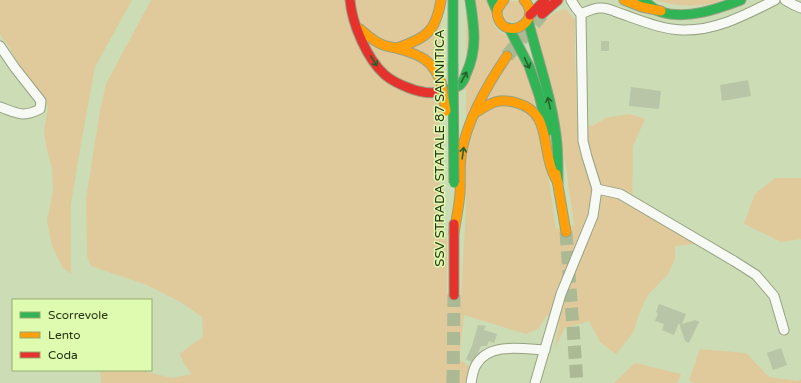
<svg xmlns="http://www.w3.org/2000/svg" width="801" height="383" viewBox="0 0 801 383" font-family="'Varela Round',sans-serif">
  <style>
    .green { fill: #e0ca9c }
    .building { fill: #b9c5a7 }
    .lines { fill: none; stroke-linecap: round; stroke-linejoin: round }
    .secondary-tunnel { stroke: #abba94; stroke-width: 13; stroke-dasharray: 13 6; stroke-linecap: butt }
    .primary-tunnel { stroke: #abba94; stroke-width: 14; stroke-dasharray: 14 7; stroke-linecap: butt }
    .street-casing { stroke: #96a282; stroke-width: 11 }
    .fast-casing { stroke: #96a282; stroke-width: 11 }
    .slow-casing { stroke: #96a282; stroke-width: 11 }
    .jam-casing { stroke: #96a282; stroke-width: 11 }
    .street { stroke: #f7faf4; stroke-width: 9 }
    .fast { stroke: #30b455; stroke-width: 9 }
    .slow { stroke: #ff9f0a; stroke-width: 9 }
    .jam { stroke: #e5322d; stroke-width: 9 }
    .fast-bridge-casing { stroke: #8f9c7a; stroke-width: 11; stroke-linecap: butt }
    .slow-bridge-casing { stroke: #8f9c7a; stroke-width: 11; stroke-linecap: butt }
    .fast-bridge { stroke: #30b455; stroke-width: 9 }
    .slow-bridge { stroke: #ff9f0a; stroke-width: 9 }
    .oneway { stroke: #2b602b }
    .labels { text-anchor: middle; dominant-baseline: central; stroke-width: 3; stroke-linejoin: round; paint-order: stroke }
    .street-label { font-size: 13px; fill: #283314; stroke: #defbaf }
  </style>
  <rect width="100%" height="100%" fill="#ccdcb4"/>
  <g class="green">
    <polygon points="0,0 132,0 95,67 80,149 71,204 71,274 63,268 52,246 47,221 53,191 52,169 47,150 44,131 48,108 44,96 19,65 9,47 0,34"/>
    <path d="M151,0h287l3,25 -2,132 2,71 6,12v52l3,7 11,-3 5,-88v-208h21c8,12 1,28 19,35l30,56 20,138 18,-4 -8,-58 -30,-138c9,-9 17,-18 30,-20l9,11v32l2,71 15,3 14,-8 23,-4 16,5 -12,27 -1,60 63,38 -20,2v13l-7,15 -20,21 -9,19 -6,19 -17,21 -16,-12 -11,-21 -24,7 -10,20 4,-25 -12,-8 -9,14 -12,5 -62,-19 -5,44 11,8 -5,16h-364l-1,-13h39l33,8 20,-4 -8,-10 -4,-10 10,-8 13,-9 -1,-20 -20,-14 -35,-18 -56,-19 -4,-10 -1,-57 14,-88 6,-27z"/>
    <path d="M655,0h68c-19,8 -48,7 -68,0z"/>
    <polygon points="510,1 518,1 526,10 520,23 506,21 502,10"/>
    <polygon points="775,178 801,178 801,239 781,242 744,224 755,194"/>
    <polygon points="700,349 746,353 769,377 798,381 801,379 801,383 695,383 689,380"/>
    <polygon points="635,363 681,374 677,383 614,383"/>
  </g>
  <g class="building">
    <rect x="601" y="41" width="8" height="10"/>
    <polygon points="748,80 751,96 722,101 720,85"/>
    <polygon points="631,87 661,91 659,109 629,106"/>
    <polygon points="659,304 686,314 682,324 695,320 699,322 689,343 685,341 679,323 674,335 662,330 664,324 655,321 658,313 656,312"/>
    <polygon points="478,325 486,326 484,330 497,334 494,343 489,341 487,346 481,346 478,353 471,362 466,359 472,346"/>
    <polygon points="781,348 787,365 773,370 767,353"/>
  </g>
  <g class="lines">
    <g class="secondary-tunnel">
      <polyline points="566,232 577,383"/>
      <polyline points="453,383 454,295"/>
    </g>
    <polyline class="primary-tunnel" points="507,56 542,14"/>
    <defs>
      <g id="street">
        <polyline points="785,0 794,5 801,8"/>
        <path d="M581,14c7,-3 13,-7 21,-6 6,0 14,4 20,6 20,7 39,15 60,16 34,1 63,-15 93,-30"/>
        <path d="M0,46l15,22 26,33 -1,8c-17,9 -23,4 -40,-2"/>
        <polyline points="597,189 620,194 734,261 756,275 774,296 784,330"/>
        <path d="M471,383c1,-6 2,-13 5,-18 13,-23 47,-16 69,-15"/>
        <polyline points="535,383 561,294 593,216 597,189 587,157 583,141 581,14 576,8 571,0"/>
      </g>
      <g id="fast">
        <polyline points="453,0 453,64"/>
        <polyline points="492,0 497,11"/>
        <path d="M643,0c6,4 11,10 18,12 26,8 56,-3 80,-12"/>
        <path d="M528,20c10,41 25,81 29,124 1,12 1,25 1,37"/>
        <polyline points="509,28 529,66 539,95 548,131"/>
        <path d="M439,92c7,-2 15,-3 21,-7 3,-3 5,-7 6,-11 12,-25 8,-48 4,-74"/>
      </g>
      <g id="slow">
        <path d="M504,0c-2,2 -4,5 -6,8 -3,7 2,18 10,20 12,3 25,-8 21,-20 -1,-3 -3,-6 -5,-8"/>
        <polyline points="624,0 642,7 661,11"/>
        <path d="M360,29c7,6 14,13 23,16 5,2 11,2 16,4 22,6 33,11 42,33"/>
        <path d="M397,48c29,-10 39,-16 44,-48"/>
        <path d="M475,113c16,-10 23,-16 42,-10 29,8 26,33 32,57 2,9 5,16 9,23"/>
        <polyline points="556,174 566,232"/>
        <path d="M454,233c2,-13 5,-26 6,-40 1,-14 -1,-29 2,-43 7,-34 25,-65 45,-94"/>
      </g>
      <g id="jam">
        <path d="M350,0c2,24 17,59 35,75 7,6 16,10 24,13 10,4 20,6 30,4"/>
        <polyline points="542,14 558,0"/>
        <polyline points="530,15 545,0"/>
        <polyline points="454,224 454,295"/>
      </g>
    </defs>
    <use href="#street" class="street-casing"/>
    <use href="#fast" class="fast-casing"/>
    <use href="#slow" class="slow-casing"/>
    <use href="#jam" class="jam-casing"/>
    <use href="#street" class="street"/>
    <use href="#fast" class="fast"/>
    <use href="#slow" class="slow"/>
    <use href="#jam" class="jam"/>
    <defs>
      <polyline id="fast-bridge" points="453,64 454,183"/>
      <polyline id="slow-bridge" points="441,82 446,111"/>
    </defs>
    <use href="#fast-bridge" class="fast-bridge-casing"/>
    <use href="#slow-bridge" class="slow-bridge-casing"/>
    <use href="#fast-bridge" class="fast-bridge"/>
    <use href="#slow-bridge" class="slow-bridge"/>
  </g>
  <defs><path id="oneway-shaft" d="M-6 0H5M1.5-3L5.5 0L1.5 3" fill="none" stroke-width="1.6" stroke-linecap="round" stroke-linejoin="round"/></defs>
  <g class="oneway">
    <use href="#oneway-shaft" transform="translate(374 61) rotate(57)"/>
    <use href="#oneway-shaft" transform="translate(527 63) rotate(64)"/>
    <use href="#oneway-shaft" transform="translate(464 77) rotate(-62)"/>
    <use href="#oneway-shaft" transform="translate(549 103) rotate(-103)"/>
    <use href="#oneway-shaft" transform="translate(463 153) rotate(-82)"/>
  </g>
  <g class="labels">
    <g class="street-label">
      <text transform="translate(440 148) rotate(-90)">SSV STRADA STATALE 87 SANNITICA</text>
    </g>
  </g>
  <rect x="12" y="299" width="140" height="72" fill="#defbaf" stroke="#95ab71"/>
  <rect x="20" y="312" width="20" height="6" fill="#30b455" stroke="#95ab71"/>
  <text x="48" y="319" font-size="12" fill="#283314">Scorrevole</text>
  <rect x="20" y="332" width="20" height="6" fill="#ff9f0a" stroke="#95ab71"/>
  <text x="48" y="339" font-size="12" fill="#283314">Lento</text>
  <rect x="20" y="352" width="20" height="6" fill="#e5322d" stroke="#95ab71"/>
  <text x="48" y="359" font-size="12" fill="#283314">Coda</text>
</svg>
